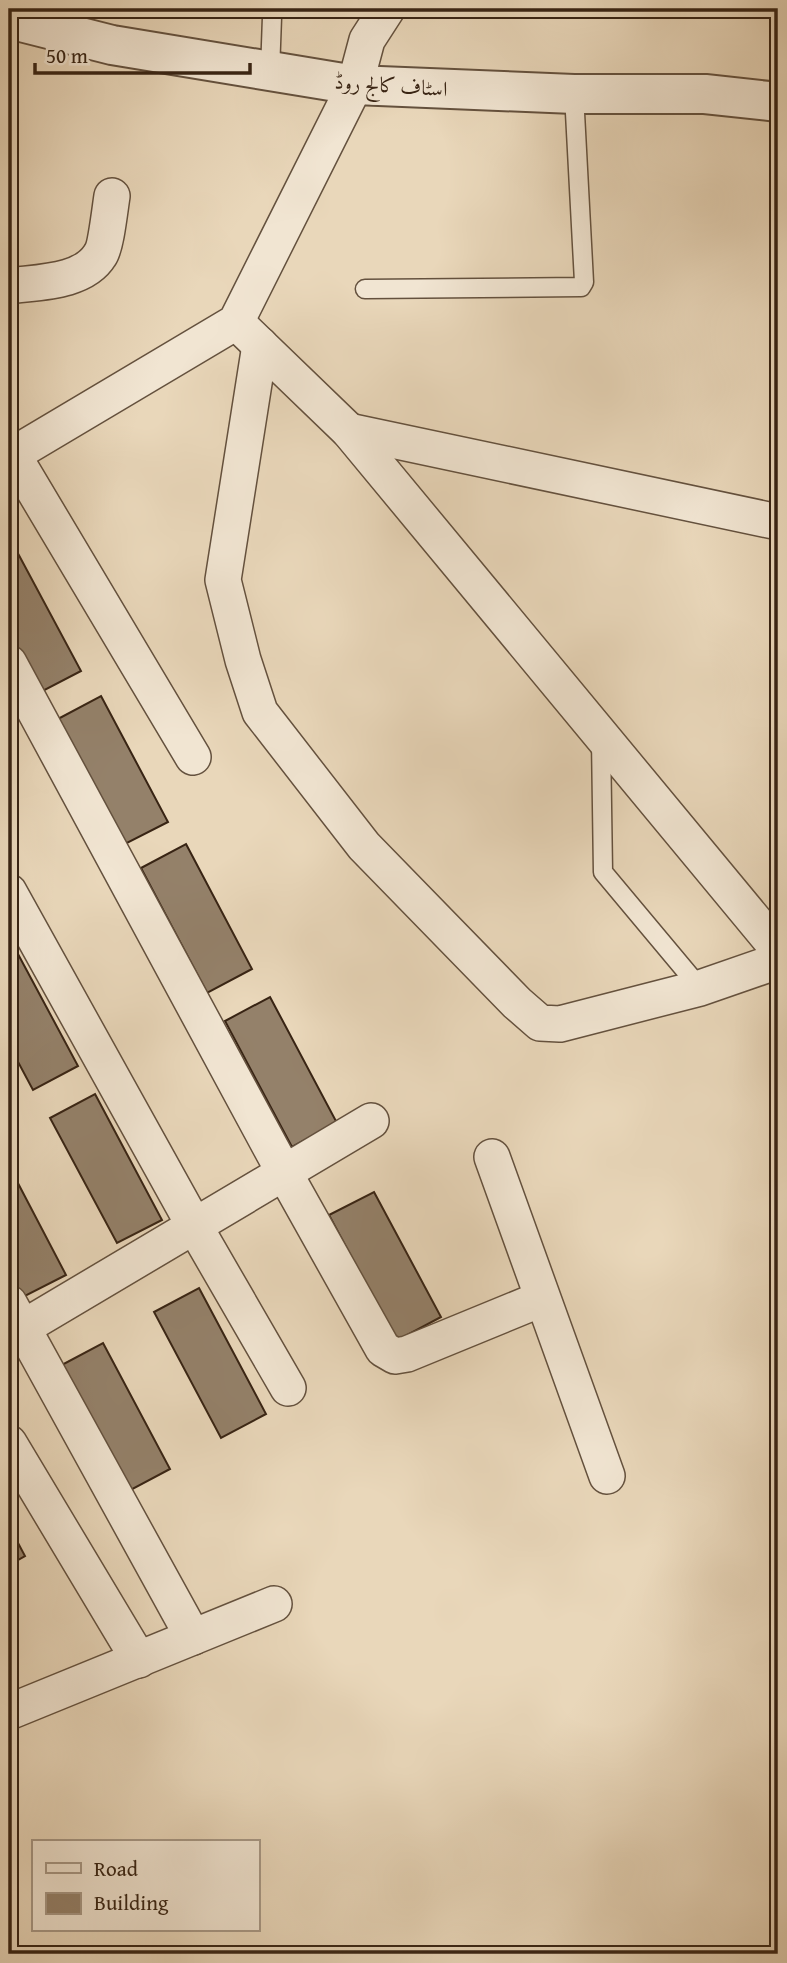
<svg xmlns="http://www.w3.org/2000/svg" width="787" height="1963" viewBox="0 0 787 1963" font-family="'Gentium Book Plus',Amiri,serif">
  <style>
    .building { fill: #94816a; stroke: #382414; stroke-width: 2 }
    .lines { fill: none; stroke-linecap: round; stroke-linejoin: round }
    .service-casing { stroke: #64513e; stroke-width: 21 }
    .minor-casing { stroke: #64513e; stroke-width: 38 }
    .tertiary-casing { stroke: #64513e; stroke-width: 42 }
    .service { stroke: #f1e5d2; stroke-width: 18 }
    .minor { stroke: #f1e5d2; stroke-width: 35 }
    .tertiary { stroke: #f1e5d2; stroke-width: 38 }
    .labels { text-anchor: middle; dominant-baseline: central; stroke-width: 5; stroke-linejoin: round; paint-order: stroke }
    .street-label { font-size: 21px; fill: #382414; stroke: #f1e5d2 }
  </style>
  <rect width="100%" height="100%" fill="#e9d7ba"/>
  <filter id="stains"><feTurbulence type="fractalNoise" baseFrequency=".00286" numOctaves="4"/><feColorMatrix values="0 0 0 0 .2 0 0 0 0 .09 0 0 0 0 .02 0 0 0 .5 -.17"/></filter>
  <radialGradient id="worn" r=".72"><stop offset=".6" stop-color="#630" stop-opacity="0"/><stop offset="1" stop-color="#630" stop-opacity=".3"/></radialGradient>
  <g class="building">
    <polygon points="14,546 81,671 35,695 9,646 9,548"/>
    <polygon points="101,696 168,822 123,845 56,720"/>
    <polygon points="186,844 252,969 207,993 141,868"/>
    <polygon points="11,941 78,1066 33,1090 9,1045 9,942"/>
    <polygon points="270,997 337,1123 292,1147 225,1021"/>
    <polygon points="95,1094 162,1220 117,1243 50,1118"/>
    <polygon points="9,1166 66,1275 21,1298 9,1275"/>
    <polygon points="374,1192 441,1317 396,1341 329,1215"/>
    <polygon points="199,1288 266,1414 221,1438 154,1312"/>
    <polygon points="103,1343 170,1469 125,1493 58,1367"/>
    <polygon points="9,1526 25,1556 9,1565"/>
  </g>
  <g class="lines">
    <defs>
      <g id="service">
        <polyline points="269,9 272,17 270,72"/>
        <polyline points="365,289 581,287 584,282 574,94"/>
        <polyline points="601,740 603,872 700,988"/>
      </g>
      <g id="minor">
        <path d="M9,286c28,-4 74,-3 91,-31 6,-8 10,-47 12,-59"/>
        <polyline points="236,322 349,431 778,949"/>
        <polyline points="260,345 223,580 243,660 260,712 364,846 517,1003 540,1023 560,1024 700,988 778,961"/>
        <polyline points="349,431 778,522"/>
        <polyline points="13,455 193,757"/>
        <polyline points="9,457 236,322 355,85 367,40 387,9"/>
        <polyline points="9,663 285,1174 383,1349 395,1356 407,1354 541,1299"/>
        <polyline points="9,892 195,1227 288,1388"/>
        <polyline points="492,1157 607,1476"/>
        <polyline points="9,1303 193,1637"/>
        <polyline points="9,1336 371,1121"/>
        <polyline points="9,1443 139,1660"/>
        <polyline points="9,1712 274,1604"/>
      </g>
      <polyline id="tertiary" points="9,19 112,45 355,85 574,94 705,94 778,102"/>
    </defs>
    <use href="#service" class="service-casing"/>
    <use href="#minor" class="minor-casing"/>
    <use href="#tertiary" class="tertiary-casing"/>
    <use href="#service" class="service"/>
    <use href="#minor" class="minor"/>
    <use href="#tertiary" class="tertiary"/>
  </g>
  <g class="labels">
    <g class="street-label">
      <text transform="translate(391 85) rotate(4)">اسٹاف کالج روڈ</text>
    </g>
  </g>
  <rect width="787" height="1963" fill="none" stroke="#e9d7ba" stroke-width="35"/>
  <rect x="10" y="10" width="766" height="1942" fill="none" stroke="#382414" stroke-width="3.5"/>
  <rect x="18" y="18" width="752" height="1928" fill="none" stroke="#382414" stroke-width="2"/>
  <rect x="32" y="1840" width="228" height="91" fill="#f1e5d2" stroke="#a79886" stroke-width="2"/>
  <rect x="46" y="1863" width="35" height="10" fill="#f1e5d2" stroke="#a79886" stroke-width="2"/>
  <text x="94" y="1876" font-size="21" fill="#382414">Road</text>
  <rect x="46" y="1893" width="35" height="21" fill="#94816a" stroke="#a79886" stroke-width="2"/>
  <text x="94" y="1910" font-size="21" fill="#382414">Building</text>
  <path d="M35 63v10h215v-10" fill="none" stroke="#382414" stroke-width="3.5"/>
  <text x="46" y="63" font-size="21" fill="#382414" stroke="#f1e5d2" stroke-width="5" paint-order="stroke">50 m</text>
  <rect width="100%" height="100%" filter="url(#stains)"/>
  <rect width="100%" height="100%" fill="url(#worn)"/>
</svg>
